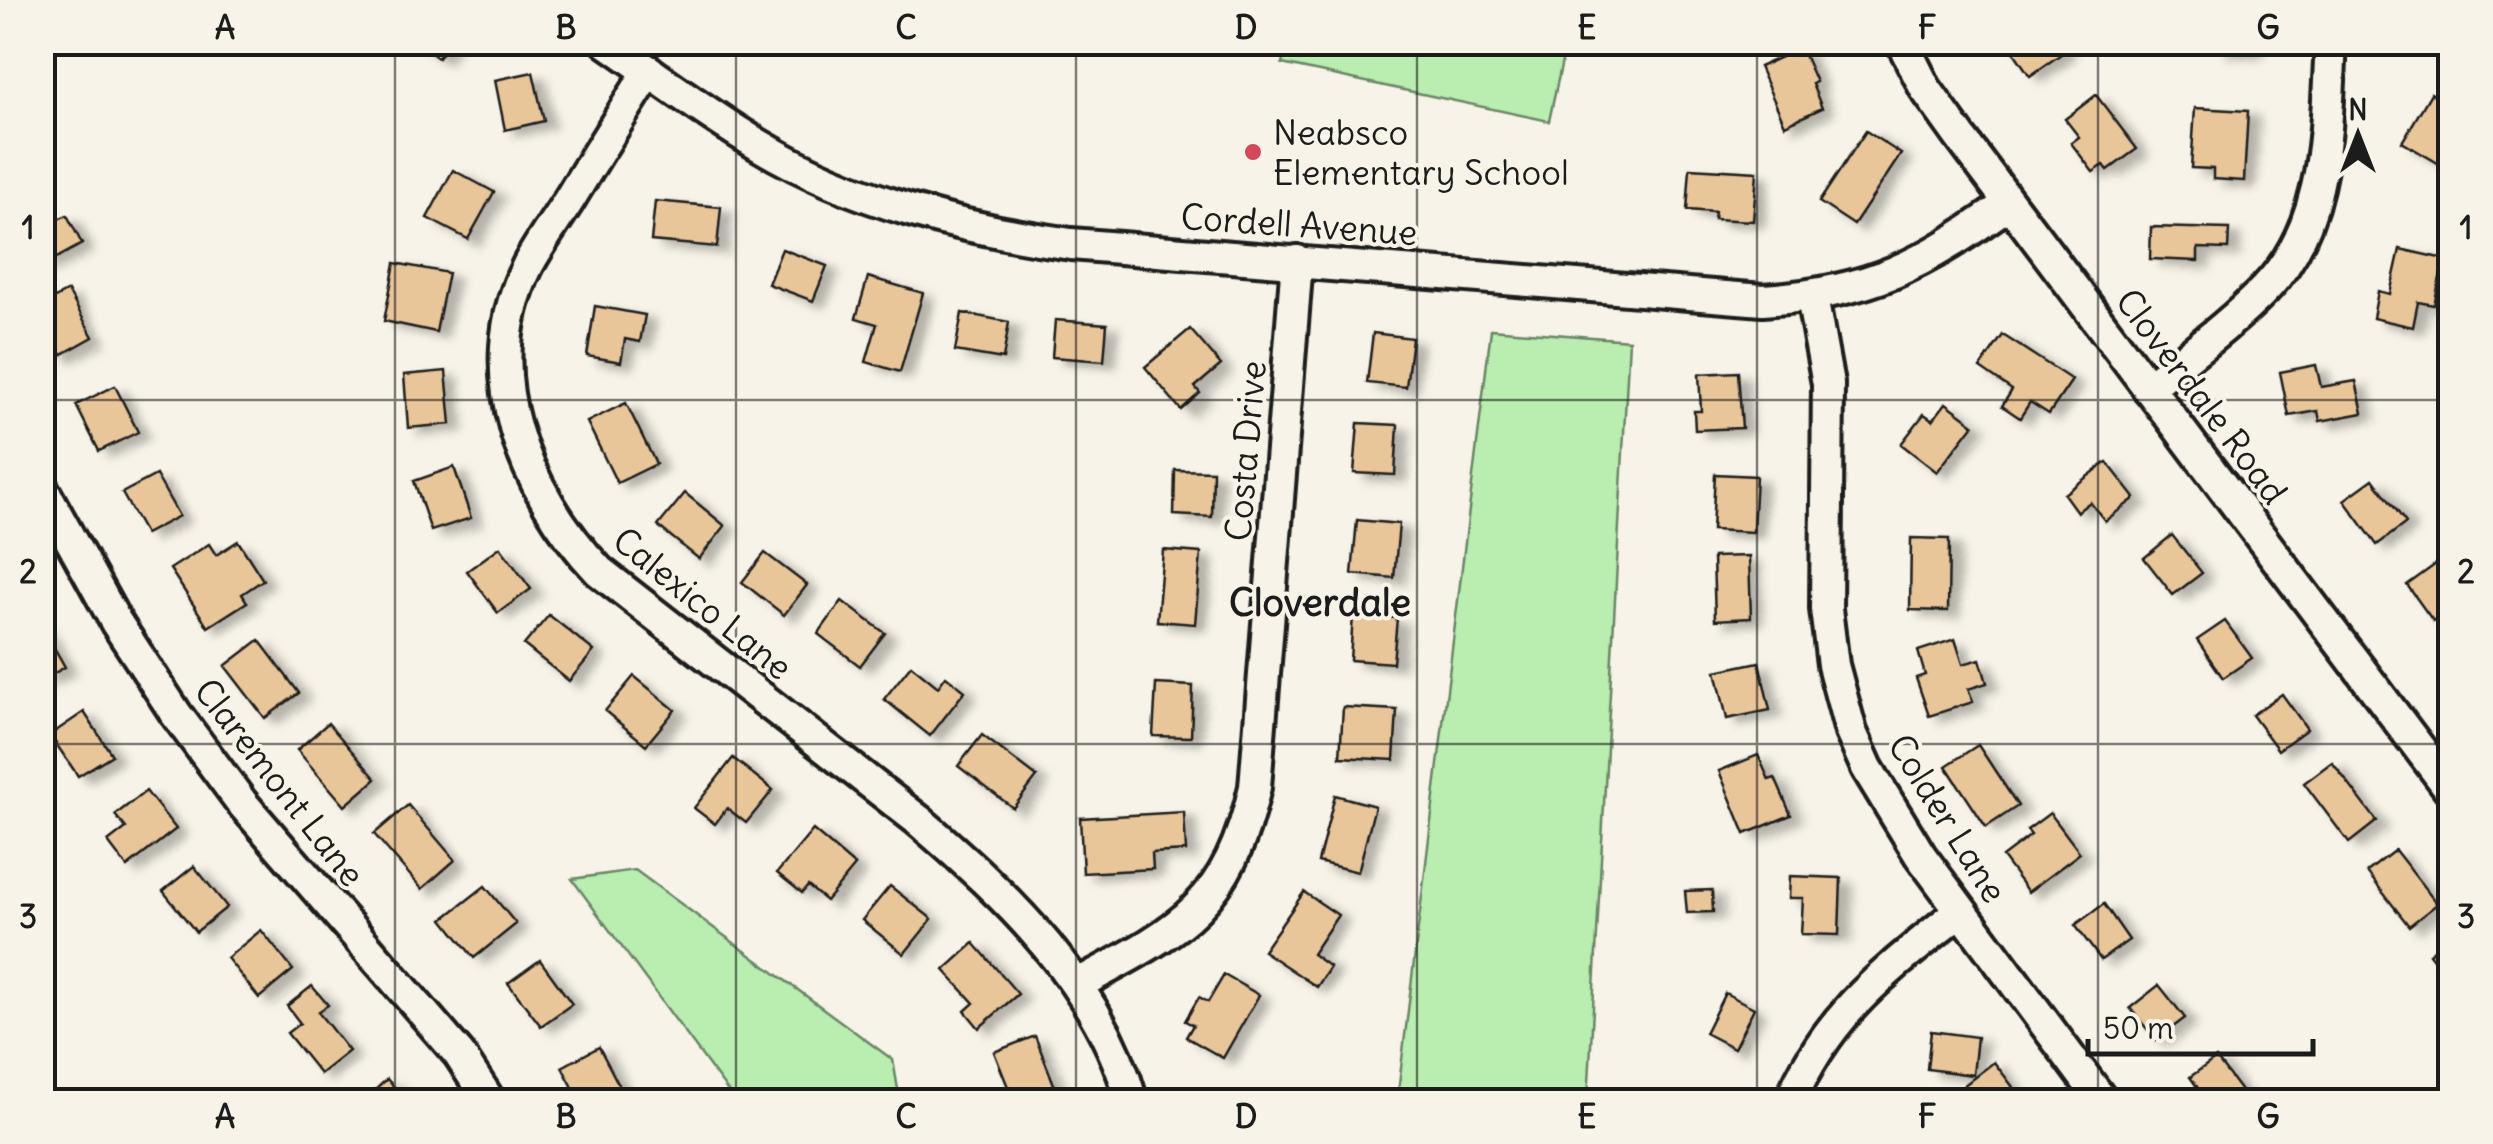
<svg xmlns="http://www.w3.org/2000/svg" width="2493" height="1144" viewBox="0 0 2493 1144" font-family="Delius,sans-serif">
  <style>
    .green { fill: #b9eeb0; stroke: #6a8566; stroke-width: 2.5 }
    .building { fill: #e9c69a; stroke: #1c1c1c; stroke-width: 2.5; filter: url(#shadow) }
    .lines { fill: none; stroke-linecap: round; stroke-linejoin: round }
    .minor-casing { stroke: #1c1c1c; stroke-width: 38 }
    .minor { stroke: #f7f3e8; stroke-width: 30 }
    .grid { fill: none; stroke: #1c1c1c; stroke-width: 2.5; stroke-opacity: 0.55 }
    .poi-dot { fill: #d1495b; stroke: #f7f3e8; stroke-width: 4 }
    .labels { text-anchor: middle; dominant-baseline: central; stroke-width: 8; stroke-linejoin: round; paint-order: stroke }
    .poi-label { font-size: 35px; fill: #1c1c1c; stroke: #f7f3e8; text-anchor: start }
    .street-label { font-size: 35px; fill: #1c1c1c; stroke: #f7f3e8 }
    .neighbourhood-label { font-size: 38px; font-weight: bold; fill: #1c1c1c; stroke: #f7f3e8 }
    .neatline { fill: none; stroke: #1c1c1c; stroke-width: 4 }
    .grid-label { font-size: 32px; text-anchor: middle; font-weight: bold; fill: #1c1c1c }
  </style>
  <defs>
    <filter id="shadow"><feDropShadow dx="11" dy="6" stdDeviation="5" flood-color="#0004"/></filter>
  </defs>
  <rect width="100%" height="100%" fill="#f7f3e8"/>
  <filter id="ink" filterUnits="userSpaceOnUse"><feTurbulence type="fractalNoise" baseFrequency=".01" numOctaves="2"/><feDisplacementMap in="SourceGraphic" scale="20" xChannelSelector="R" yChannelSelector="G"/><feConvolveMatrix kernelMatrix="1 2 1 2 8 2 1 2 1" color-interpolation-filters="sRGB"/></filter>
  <g filter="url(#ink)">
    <g class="green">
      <polygon points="1286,43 1286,42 1566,43 1549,121 1282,64"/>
      <polygon points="1491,329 1629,340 1588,1101 1397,1101"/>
      <polygon points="635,870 893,1060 900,1101 735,1101 572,879"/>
    </g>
    <g class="building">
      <polygon points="416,42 449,42 438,58"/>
      <polygon points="2007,42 2058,42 2064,52 2030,76"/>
      <polygon points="2217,42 2251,42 2250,52 2216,49"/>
      <polygon points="1801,48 1816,82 1812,84 1822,108 1785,125 1759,67"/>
      <polygon points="533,72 544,121 505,130 495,80"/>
      <polygon points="2443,86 2450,90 2450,170 2402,142 2431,93 2437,97"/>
      <polygon points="2096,95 2137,149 2108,170 2104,165 2093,172 2071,143 2079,137 2065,119"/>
      <polygon points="2195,108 2248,111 2244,181 2213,179 2213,169 2191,168"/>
      <polygon points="1866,131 1901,154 1854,225 1819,202"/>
      <polygon points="1690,168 1757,172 1753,221 1714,219 1715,212 1687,210"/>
      <polygon points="453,170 494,192 468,239 427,218"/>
      <polygon points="655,201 721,207 717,247 651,241"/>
      <polygon points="67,215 82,244 42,266 42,226"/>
      <polygon points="2151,227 2229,229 2228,249 2198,248 2198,261 2150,259"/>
      <polygon points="782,249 827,266 813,301 768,284"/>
      <polygon points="2400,249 2444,259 2434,305 2418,302 2413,327 2373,318 2378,291 2390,294"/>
      <polygon points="395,263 448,273 436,332 384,321"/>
      <polygon points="868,277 923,293 900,372 866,362 877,324 856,318"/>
      <polygon points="68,291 93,337 59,356 42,327 42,305"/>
      <polygon points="595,306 645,315 640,342 625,339 621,362 587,356"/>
      <polygon points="962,313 1009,322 1003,359 955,351"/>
      <polygon points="1055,320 1107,324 1104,361 1052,357"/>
      <polygon points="1190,329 1221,365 1195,387 1200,393 1181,410 1145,367"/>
      <polygon points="1373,333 1412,338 1406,387 1367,383"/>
      <polygon points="2003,335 2072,380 2049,414 2030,402 2020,418 2002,406 2012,390 1980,368"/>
      <polygon points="2316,365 2321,387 2356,381 2363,413 2320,421 2318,411 2289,416 2280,372"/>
      <polygon points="446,371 451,424 408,428 404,375"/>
      <polygon points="1738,372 1742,428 1695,430 1694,411 1701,411 1699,374"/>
      <polygon points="115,386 138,432 99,451 76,405"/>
      <polygon points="626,403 656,464 617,483 587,422"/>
      <polygon points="1946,403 1974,424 1937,472 1901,444 1924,414 1933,420"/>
      <polygon points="1358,423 1398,425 1395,475 1354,473"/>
      <polygon points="2107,462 2135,498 2105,521 2090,502 2077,512 2064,494"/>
      <polygon points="454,467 471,518 431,531 414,481"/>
      <polygon points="1175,470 1213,471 1212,517 1174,515"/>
      <polygon points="1715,474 1756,476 1753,532 1712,530"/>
      <polygon points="156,475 179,516 145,534 122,493"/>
      <polygon points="2373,479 2406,523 2377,545 2344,500"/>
      <polygon points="685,493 725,526 699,559 658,526"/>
      <polygon points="1357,520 1399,524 1394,578 1352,574"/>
      <polygon points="2172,535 2202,573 2173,595 2144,558"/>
      <polygon points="1911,538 1949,539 1948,611 1910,610"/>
      <polygon points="238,541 263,580 242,594 247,602 208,627 170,569 209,544 216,555"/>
      <polygon points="500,547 531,589 498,613 467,571"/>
      <polygon points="1163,550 1201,553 1195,624 1157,621"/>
      <polygon points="765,553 807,585 784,615 742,582"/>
      <polygon points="1749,556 1751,618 1715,620 1713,557"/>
      <polygon points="2436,564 2450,584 2450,608 2433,621 2407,585"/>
      <polygon points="842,601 885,633 860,666 818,634"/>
      <polygon points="549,615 594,651 569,681 524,645"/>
      <polygon points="1353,615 1397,618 1393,663 1350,660"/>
      <polygon points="2225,621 2252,658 2223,678 2197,640"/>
      <polygon points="42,626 65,667 42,680"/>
      <polygon points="1955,639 1963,664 1980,659 1987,683 1968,689 1973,702 1929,716 1916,678 1925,675 1918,651"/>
      <polygon points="259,640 299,693 265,718 225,666"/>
      <polygon points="1759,662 1770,710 1727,719 1716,671"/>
      <polygon points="911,665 938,687 946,676 965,691 930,736 884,699"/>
      <polygon points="634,676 675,710 646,745 605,711"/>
      <polygon points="1156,684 1193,686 1191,737 1153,736"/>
      <polygon points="2282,694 2307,729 2278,750 2252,715"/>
      <polygon points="1343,707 1397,710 1394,760 1340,757"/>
      <polygon points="84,712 112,755 78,776 50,735"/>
      <polygon points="328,723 376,779 345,806 297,750"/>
      <polygon points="982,735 1037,777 1013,808 958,766"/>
      <polygon points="1978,745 2018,806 1986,827 1946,766"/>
      <polygon points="1758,755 1769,780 1775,778 1791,815 1745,834 1719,771"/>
      <polygon points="733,758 773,790 746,823 727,808 715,824 694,808"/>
      <polygon points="2332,762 2377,821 2349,843 2304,783"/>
      <polygon points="146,791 176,829 127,867 108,842 126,828 115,815"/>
      <polygon points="1335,795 1375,806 1358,872 1318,862"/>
      <polygon points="408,805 455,860 422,889 374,834"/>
      <polygon points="1184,812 1186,851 1152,853 1153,869 1083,873 1080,818"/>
      <polygon points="2050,813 2080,853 2028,892 2002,857 2031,835 2027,830"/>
      <polygon points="813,830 855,866 826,901 808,886 802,893 777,873"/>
      <polygon points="2395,850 2437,904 2409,926 2367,872"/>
      <polygon points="194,866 227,907 196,932 163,891"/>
      <polygon points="1790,876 1841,878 1839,935 1801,934 1803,898 1789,898"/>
      <polygon points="485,886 516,924 474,958 443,919"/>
      <polygon points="890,886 932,919 904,954 862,920"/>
      <polygon points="1712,890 1713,912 1687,913 1685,891"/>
      <polygon points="1304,892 1338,915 1312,954 1330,967 1317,987 1263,951"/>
      <polygon points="2104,904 2129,940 2101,960 2075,925"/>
      <polygon points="261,930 293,970 259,998 227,958"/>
      <polygon points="2450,937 2450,982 2429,954"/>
      <polygon points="974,943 1018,994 979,1028 965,1011 974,1003 944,970"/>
      <polygon points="540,960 572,1004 541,1026 508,983"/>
      <polygon points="1224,975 1259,995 1223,1058 1186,1037 1193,1025 1185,1021 1199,997 1208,1002"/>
      <polygon points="2159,985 2185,1018 2156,1040 2130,1008"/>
      <polygon points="312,986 328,1005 318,1012 349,1051 320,1074 287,1033 300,1023 287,1006"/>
      <polygon points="1725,993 1754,1008 1734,1048 1705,1033"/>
      <polygon points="1931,1031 1977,1037 1973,1075 1927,1069"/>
      <polygon points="1035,1036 1061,1102 1014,1102 994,1052"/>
      <polygon points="599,1047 623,1093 607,1102 581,1102 562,1067"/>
      <polygon points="2216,1058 2244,1095 2235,1102 2208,1102 2190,1077"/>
      <polygon points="1994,1062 2013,1087 1994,1102 1967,1102 1958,1090"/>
      <polygon points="387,1079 407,1102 362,1102"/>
    </g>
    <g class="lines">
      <defs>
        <g id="minor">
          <path d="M607,42c50,35 100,72 152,103 95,57 204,84 312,99l692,56c108,-7 160,-35 246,-97"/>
          <polyline points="1902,42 1925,88 1960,137 2450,789"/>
          <path d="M649,71c-27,43 -54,86 -80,129 -14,22 -29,43 -41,65 -53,105 -5,226 71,306l319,249c91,78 181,163 214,282"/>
          <polyline points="1812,297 1828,384 1826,609 1833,665 1851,732 1867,768 1920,855 2103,1102"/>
          <path d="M2148,388c39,-32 82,-63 117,-99 64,-66 61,-162 66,-247"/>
          <polyline points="42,488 116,622 176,714 242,803 459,1054 490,1102"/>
          <path d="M1078,984c101,-54 150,-77 177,-197l42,-526"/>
          <path d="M1790,1102c39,-91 96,-130 170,-191"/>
        </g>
      </defs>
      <use href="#minor" class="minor-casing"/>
      <use href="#minor" class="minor"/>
    </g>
  </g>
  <path class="grid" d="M395,42v1060M736,42v1060M1076,42v1060M1417,42v1060M1757,42v1060M2098,42v1060M42,400h2408M42,744h2408"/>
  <circle class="poi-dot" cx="1253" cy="152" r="10"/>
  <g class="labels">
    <g class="poi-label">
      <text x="1273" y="132">Neabsco<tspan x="1273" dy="40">Elementary School</tspan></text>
    </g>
    <g class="street-label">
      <text transform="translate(1299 224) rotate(4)">Cordell Avenue</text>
      <text transform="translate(2202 396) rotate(53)">Cloverdale Road</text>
      <text transform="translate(1245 451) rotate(-85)">Costa Drive</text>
      <text transform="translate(703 603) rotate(39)">Calexico Lane</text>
      <text transform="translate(280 782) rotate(52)">Claremont Lane</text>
      <text transform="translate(1948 818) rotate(58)">Colder Lane</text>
    </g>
    <g class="neighbourhood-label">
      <text x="1320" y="602">Cloverdale</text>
    </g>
  </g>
  <rect width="2493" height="1144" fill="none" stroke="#f7f3e8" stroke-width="110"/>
  <g transform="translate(2358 135)" stroke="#f7f3e8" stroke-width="8" paint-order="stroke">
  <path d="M0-8L18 38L0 25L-18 38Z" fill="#1c1c1c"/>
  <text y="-15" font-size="28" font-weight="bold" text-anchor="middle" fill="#1c1c1c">N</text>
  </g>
  <path d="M2088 1039v15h225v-15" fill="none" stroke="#1c1c1c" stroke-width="5"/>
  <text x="2103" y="1039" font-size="30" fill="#1c1c1c" stroke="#f7f3e8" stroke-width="8" paint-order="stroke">50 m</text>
  <rect x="55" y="55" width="2383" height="1034" class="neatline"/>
  <g class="grid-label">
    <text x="225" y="39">A</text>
    <text x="566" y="39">B</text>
    <text x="906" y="39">C</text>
    <text x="1246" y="39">D</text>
    <text x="1587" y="39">E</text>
    <text x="1927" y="39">F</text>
    <text x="2268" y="39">G</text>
    <text x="28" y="239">1</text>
    <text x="2466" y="239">1</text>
    <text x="28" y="583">2</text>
    <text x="2466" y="583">2</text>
    <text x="28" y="928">3</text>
    <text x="2466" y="928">3</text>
    <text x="225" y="1128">A</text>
    <text x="566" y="1128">B</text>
    <text x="906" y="1128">C</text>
    <text x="1246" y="1128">D</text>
    <text x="1587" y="1128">E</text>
    <text x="1927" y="1128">F</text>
    <text x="2268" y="1128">G</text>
  </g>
</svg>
